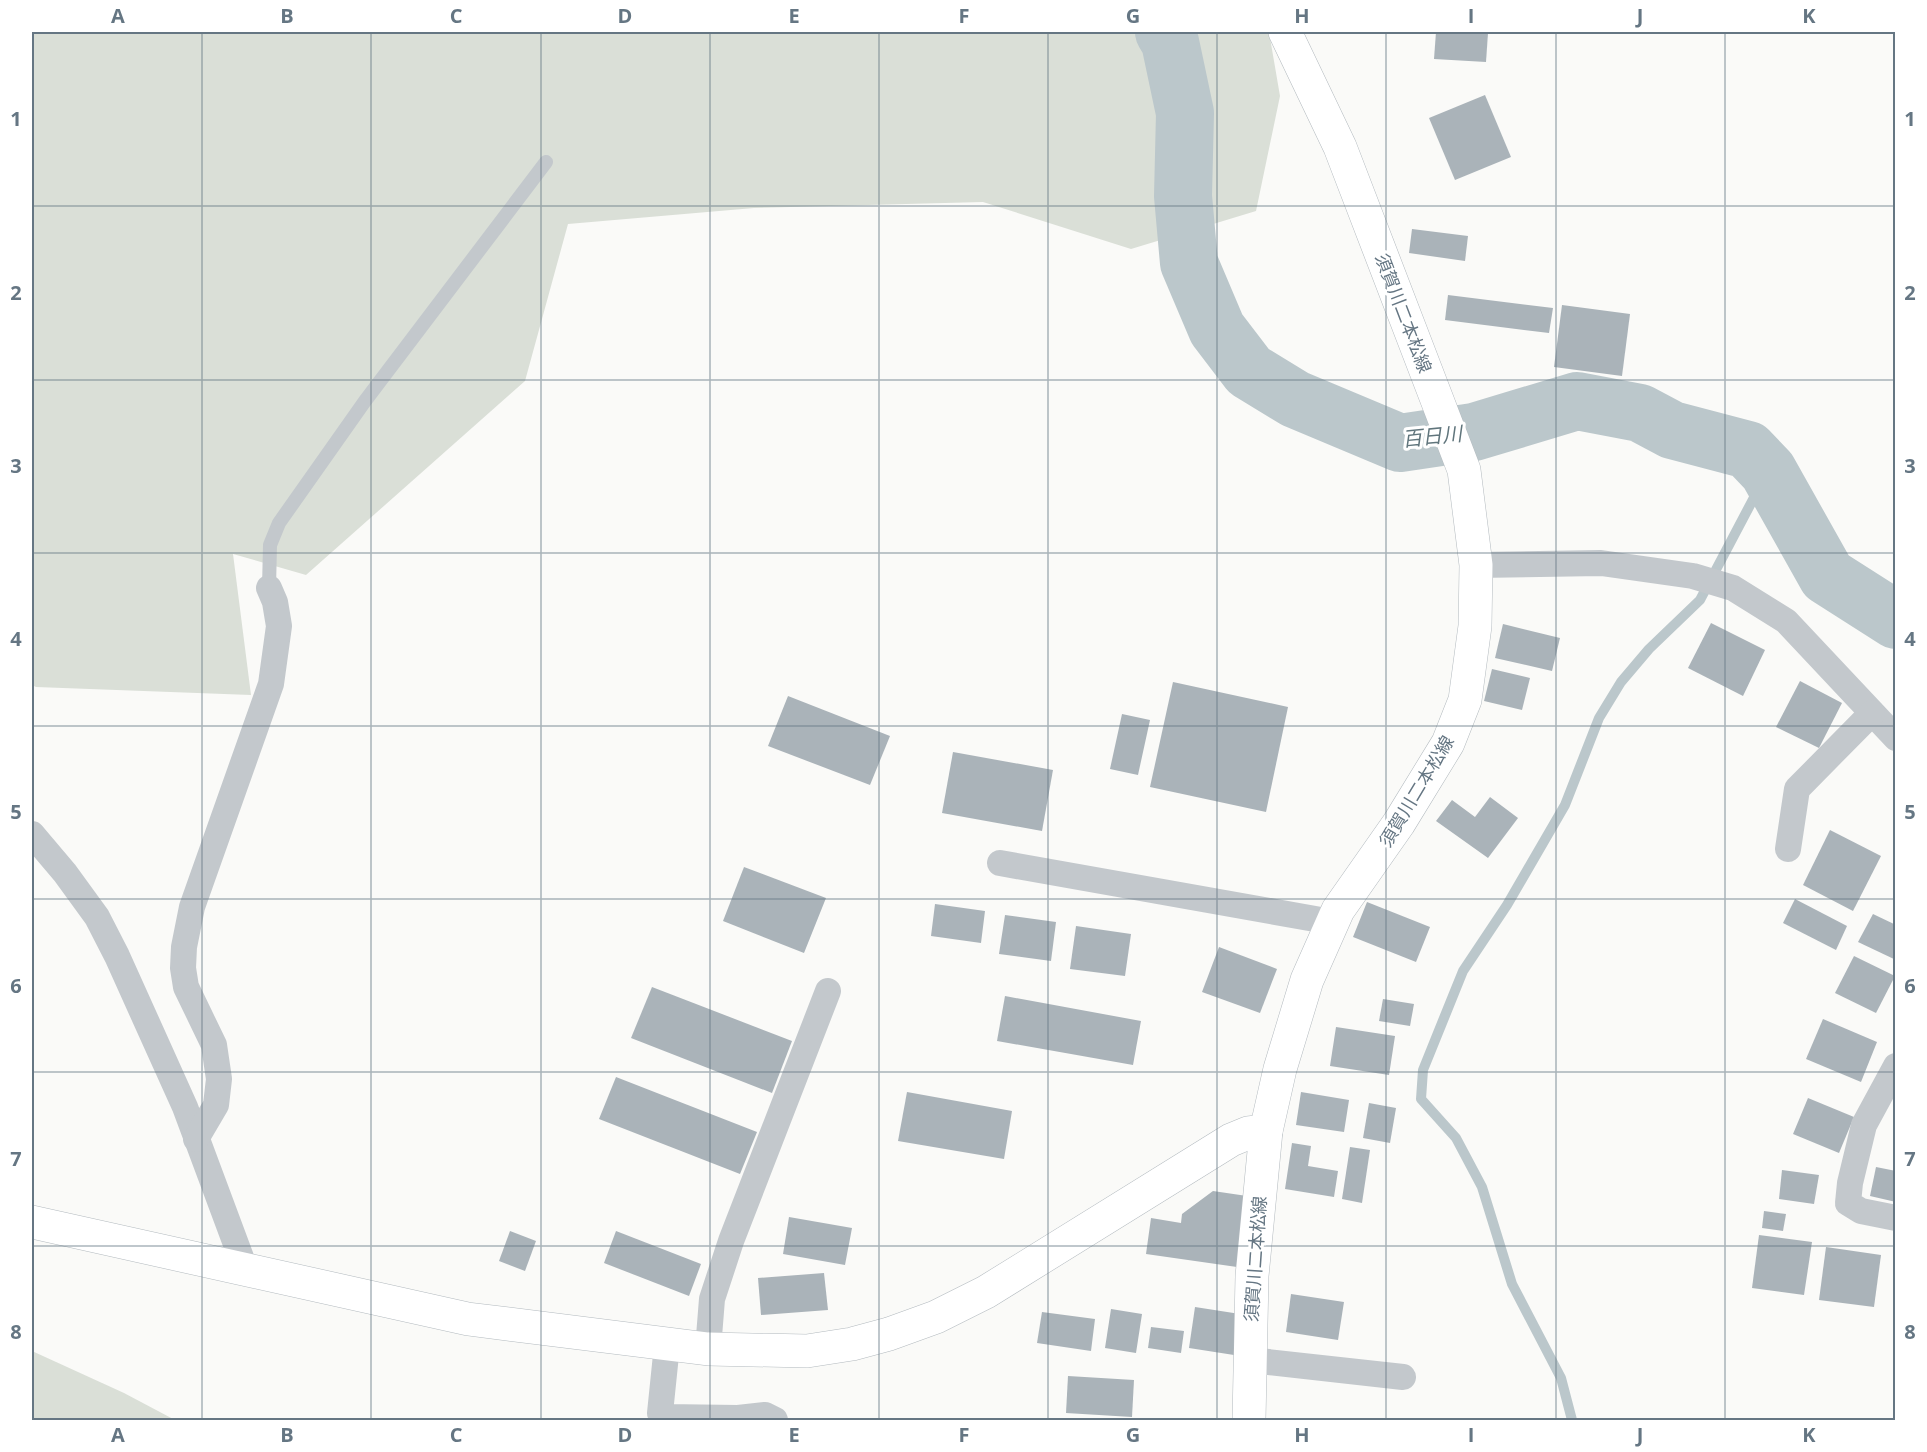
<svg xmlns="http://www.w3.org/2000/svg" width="1927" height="1452" viewBox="0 0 1927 1452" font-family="'Open Sans','Noto Sans JP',sans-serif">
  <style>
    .green { fill: #dadfd7 }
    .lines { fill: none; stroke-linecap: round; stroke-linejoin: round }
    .stream { stroke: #bbc7cb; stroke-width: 10 }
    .river { stroke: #bbc7cb; stroke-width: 58 }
    .building { fill: #aab3b9 }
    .secondary-casing { stroke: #b3babf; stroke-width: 34 }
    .lane { stroke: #c3c8cc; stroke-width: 14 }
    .street { stroke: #c3c8cc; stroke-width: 26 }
    .secondary { stroke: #fff; stroke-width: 33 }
    .grid { fill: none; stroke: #657683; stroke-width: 1.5; stroke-opacity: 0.55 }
    .labels { text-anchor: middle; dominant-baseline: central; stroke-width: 6; stroke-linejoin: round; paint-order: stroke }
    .street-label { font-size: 18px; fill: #657683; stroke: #fff }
    .water-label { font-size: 20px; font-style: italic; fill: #60757c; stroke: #fff }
    .neatline { fill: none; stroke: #657683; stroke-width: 2 }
    .grid-label { font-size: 20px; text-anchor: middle; font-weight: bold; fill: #657683 }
  </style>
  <rect width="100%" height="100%" fill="#fafaf8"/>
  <g class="green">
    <polygon points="32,32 1269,32 1280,96 1256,211 1131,249 983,202 754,208 568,224 525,381 306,575 233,554 251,695 36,687 32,685"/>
    <polygon points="32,1351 124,1393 175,1420 32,1420"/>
  </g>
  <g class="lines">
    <polyline class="stream" points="1572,1420 1561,1378 1512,1284 1482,1187 1456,1138 1421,1099 1423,1070 1463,971 1507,905 1565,805 1599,718 1621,682 1649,649 1700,600 1768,471"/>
    <polyline class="river" points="1164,32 1170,42 1185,113 1183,196 1189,263 1217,329 1249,371 1295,399 1400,443 1474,432 1577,401 1640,413 1672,430 1748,450 1768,471 1827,576 1896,620"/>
  </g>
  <g class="building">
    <polygon points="1436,32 1488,33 1486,62 1434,59"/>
    <polygon points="1485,95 1511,157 1455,180 1429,118"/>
    <polygon points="1412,229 1468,236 1465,261 1409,253"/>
    <polygon points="1448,295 1553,308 1549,333 1445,320"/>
    <polygon points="1562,305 1630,314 1622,376 1554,367"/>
    <polygon points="1711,623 1765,650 1743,696 1688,668"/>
    <polygon points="1503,624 1560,638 1552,671 1495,658"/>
    <polygon points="1492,669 1530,678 1522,710 1484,701"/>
    <polygon points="1800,681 1842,703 1819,748 1776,727"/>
    <polygon points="1173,682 1288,707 1266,812 1150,787"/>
    <polygon points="788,696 890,736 870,785 768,746"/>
    <polygon points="1122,714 1150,720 1138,775 1110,769"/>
    <polygon points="953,752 1053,770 1042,831 942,813"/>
    <polygon points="1490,797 1518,818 1488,858 1436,821 1452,800 1475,817"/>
    <polygon points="1830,830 1881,856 1853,911 1803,885"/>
    <polygon points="744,867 826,898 804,953 723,921"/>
    <polygon points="1795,899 1847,926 1836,950 1783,923"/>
    <polygon points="1367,902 1430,927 1416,962 1353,937"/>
    <polygon points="935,904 985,911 981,943 931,936"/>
    <polygon points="1873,914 1896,925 1896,960 1858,942"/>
    <polygon points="1005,915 1056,922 1051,961 999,954"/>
    <polygon points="1076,926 1131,934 1125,976 1070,969"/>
    <polygon points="1219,947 1277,969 1260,1013 1202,992"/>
    <polygon points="1854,956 1895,976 1876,1013 1835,993"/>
    <polygon points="652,987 792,1041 772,1093 631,1038"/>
    <polygon points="1005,996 1141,1021 1133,1065 997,1041"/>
    <polygon points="1383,999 1414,1004 1410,1026 1379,1021"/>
    <polygon points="1823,1019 1877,1042 1861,1082 1806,1059"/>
    <polygon points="1336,1027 1395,1036 1389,1075 1330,1066"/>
    <polygon points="616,1077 757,1132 740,1174 599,1119"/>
    <polygon points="907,1092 1012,1111 1004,1159 898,1141"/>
    <polygon points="1301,1092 1349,1100 1344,1132 1296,1125"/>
    <polygon points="1808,1098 1854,1117 1839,1153 1793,1134"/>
    <polygon points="1369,1103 1396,1108 1390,1143 1363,1138"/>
    <polygon points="1292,1143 1311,1146 1308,1166 1338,1171 1334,1197 1285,1189"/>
    <polygon points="1350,1147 1370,1150 1362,1203 1342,1199"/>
    <polygon points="1876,1167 1896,1171 1896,1202 1870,1196"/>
    <polygon points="1782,1170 1819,1175 1814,1204 1779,1199"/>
    <polygon points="1213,1191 1247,1196 1237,1267 1146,1254 1151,1218 1181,1223 1182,1214"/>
    <polygon points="1764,1211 1786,1214 1783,1231 1762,1228"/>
    <polygon points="789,1217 852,1228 845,1265 783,1254"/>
    <polygon points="510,1231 536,1241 525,1271 499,1261"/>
    <polygon points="616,1231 701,1264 689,1296 604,1263"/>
    <polygon points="1759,1235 1812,1242 1804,1295 1752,1288"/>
    <polygon points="1826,1247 1881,1255 1874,1307 1819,1300"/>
    <polygon points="824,1273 828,1310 761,1315 758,1278"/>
    <polygon points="1291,1294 1344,1302 1338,1340 1286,1332"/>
    <polygon points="1195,1307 1240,1314 1234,1355 1189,1348"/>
    <polygon points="1111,1309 1142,1314 1136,1353 1105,1348"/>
    <polygon points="1042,1312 1095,1319 1091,1351 1037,1343"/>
    <polygon points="1151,1327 1184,1331 1181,1353 1148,1348"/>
    <polygon points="1068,1376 1134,1380 1132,1417 1066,1413"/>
  </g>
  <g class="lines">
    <defs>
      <g id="secondary">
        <polyline points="32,1222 468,1319 708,1349 807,1351 852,1344 889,1334 936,1317 986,1292 1231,1140 1248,1133 1266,1131"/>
        <polyline points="1249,1420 1252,1276 1266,1131 1280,1069 1307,980 1338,910 1399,823 1448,743 1465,700 1475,626 1476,565 1464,470 1340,147 1285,32"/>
      </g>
    </defs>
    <use href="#secondary" class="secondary-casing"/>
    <polyline class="lane" points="269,588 270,545 279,523 365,401 546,162"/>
    <g class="street">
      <polyline points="1476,565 1601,563 1693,576 1733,588 1786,621 1896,738"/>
      <polyline points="32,834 65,873 97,917 117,956 185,1107 246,1271"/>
      <polyline points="1788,849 1797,789 1872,713"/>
      <polyline points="1000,863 1332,922"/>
      <polyline points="1896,1066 1864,1125 1850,1183 1848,1203 1861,1211 1896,1218"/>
      <polyline points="196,1139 216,1105 219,1079 214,1045 186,987 183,968 184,947 192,907 271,684 279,626 275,602 269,588"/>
      <polyline points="667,1345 660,1413 665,1417 738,1418 765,1415 775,1420"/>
      <polyline points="708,1349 712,1299 731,1241 828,991"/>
      <polyline points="1250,1360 1403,1377"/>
    </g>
    <use href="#secondary" class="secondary"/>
  </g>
  <path class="grid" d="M202,32v1388M371,32v1388M541,32v1388M710,32v1388M879,32v1388M1048,32v1388M1217,32v1388M1386,32v1388M1556,32v1388M1725,32v1388M32,206h1864M32,380h1864M32,553h1864M32,726h1864M32,899h1864M32,1072h1864M32,1246h1864"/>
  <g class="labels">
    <g class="street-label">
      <text transform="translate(1404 313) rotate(69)">須賀川二本松線</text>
      <text transform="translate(1416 791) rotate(-59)">須賀川二本松線</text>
      <text transform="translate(1255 1259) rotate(-86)">須賀川二本松線</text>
    </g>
    <g class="water-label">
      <text transform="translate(1432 436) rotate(-6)">百日川</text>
    </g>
  </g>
  <rect width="1927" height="1452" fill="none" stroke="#ffffff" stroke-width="66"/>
  <rect x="33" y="33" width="1861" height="1386" class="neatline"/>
  <g class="grid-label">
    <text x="118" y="23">A</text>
    <text x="287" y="23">B</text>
    <text x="456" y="23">C</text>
    <text x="625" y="23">D</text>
    <text x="794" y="23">E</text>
    <text x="964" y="23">F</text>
    <text x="1133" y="23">G</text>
    <text x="1302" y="23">H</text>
    <text x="1471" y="23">I</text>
    <text x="1640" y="23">J</text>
    <text x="1809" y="23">K</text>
    <text x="16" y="126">1</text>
    <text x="1910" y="126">1</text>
    <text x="16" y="300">2</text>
    <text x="1910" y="300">2</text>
    <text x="16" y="473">3</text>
    <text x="1910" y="473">3</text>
    <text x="16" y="646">4</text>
    <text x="1910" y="646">4</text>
    <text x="16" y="819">5</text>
    <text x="1910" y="819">5</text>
    <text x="16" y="993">6</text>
    <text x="1910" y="993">6</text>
    <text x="16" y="1166">7</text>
    <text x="1910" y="1166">7</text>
    <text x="16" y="1339">8</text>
    <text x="1910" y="1339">8</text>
    <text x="118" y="1442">A</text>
    <text x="287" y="1442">B</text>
    <text x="456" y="1442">C</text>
    <text x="625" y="1442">D</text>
    <text x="794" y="1442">E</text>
    <text x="964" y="1442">F</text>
    <text x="1133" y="1442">G</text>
    <text x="1302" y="1442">H</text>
    <text x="1471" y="1442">I</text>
    <text x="1640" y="1442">J</text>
    <text x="1809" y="1442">K</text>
  </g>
</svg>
